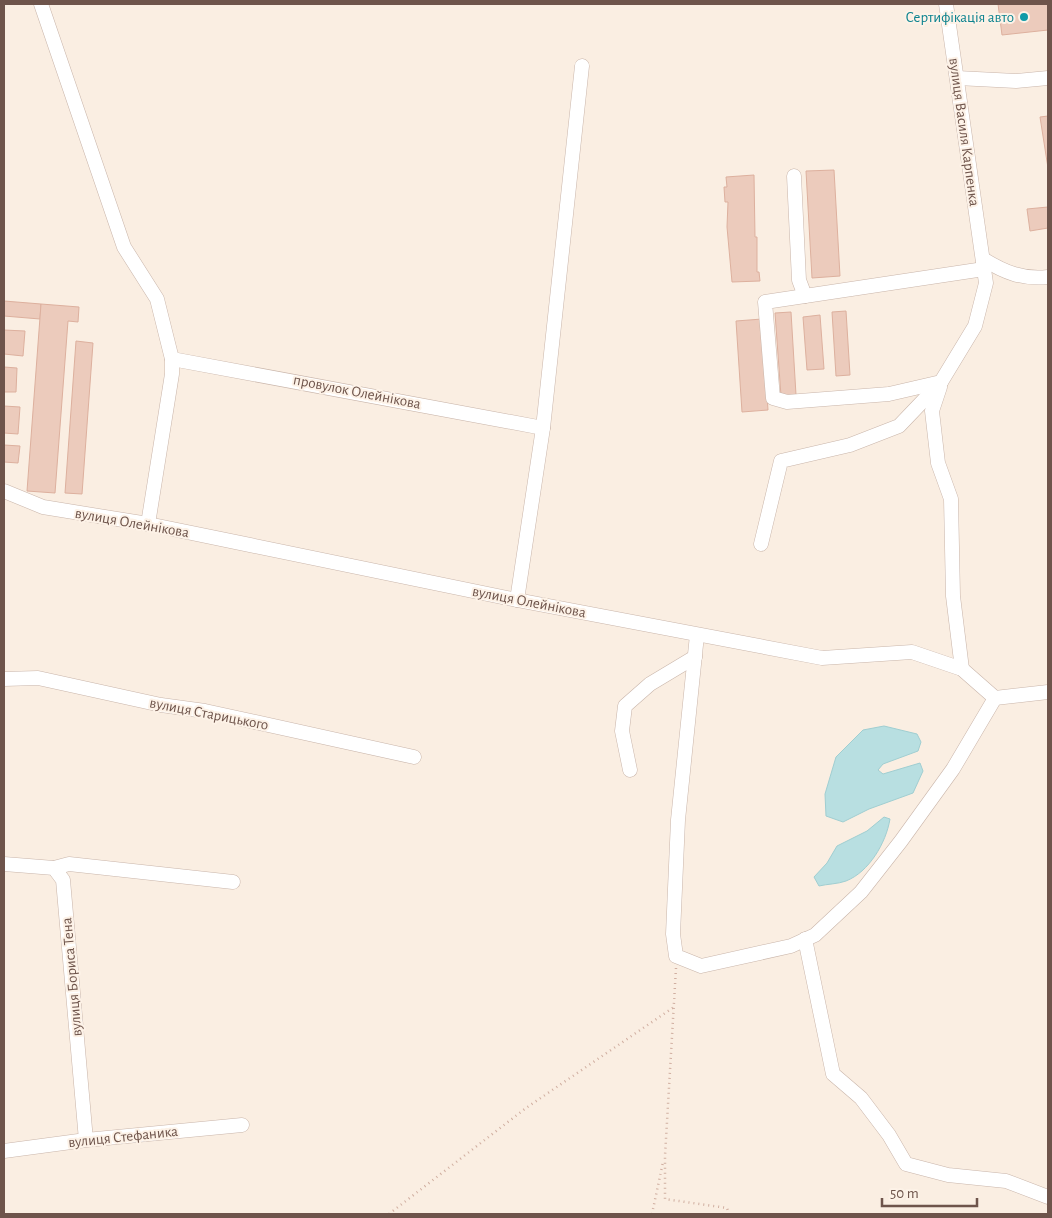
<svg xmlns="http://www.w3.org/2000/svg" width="1052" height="1218" viewBox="0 0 1052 1218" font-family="'Alegreya Sans',sans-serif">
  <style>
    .water { fill: #b8dfe1; stroke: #a0ced1 }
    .building { fill: #eccbbc; stroke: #ddb09e }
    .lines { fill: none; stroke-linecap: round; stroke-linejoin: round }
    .minor-casing { stroke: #c9b5aa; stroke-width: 15 }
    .path { stroke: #d0aea0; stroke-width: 2.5; stroke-dasharray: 1 4; stroke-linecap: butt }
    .minor { stroke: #fff; stroke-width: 14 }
    .culture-dot { fill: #0f9aa8; stroke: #fdf2e7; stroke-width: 2 }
    .labels { text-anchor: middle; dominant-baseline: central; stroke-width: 4; stroke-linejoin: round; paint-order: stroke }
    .culture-label { font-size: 15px; fill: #0d838f; stroke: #fdf2e7; text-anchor: end }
    .street-label { font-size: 15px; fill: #6e544b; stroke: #fdf2e7 }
  </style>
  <rect width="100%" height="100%" fill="#faeee2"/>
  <g class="water">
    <polygon points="884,726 917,734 921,742 918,751 883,764 878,770 883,774 920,763 923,771 913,793 869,809 843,822 826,816 825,794 836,757 863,730"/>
    <path d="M884,817l6,2c-4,24 -21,53 -44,62 -8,3 -19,3 -27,5l-5,-9 13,-14 10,-17 30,-15z"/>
  </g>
  <g class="building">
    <polygon points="998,4 1048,4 1048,30 1002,35"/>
    <polygon points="1048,116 1048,168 1040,117"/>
    <polygon points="834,170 840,276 812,278 806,171"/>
    <polygon points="754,175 755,237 757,237 757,272 759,272 760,281 732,282 727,227 728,202 725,202 724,187 727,187 726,177"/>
    <polygon points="1048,207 1048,228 1030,231 1027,209"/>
    <polygon points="4,301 41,304 40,319 4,316"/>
    <polygon points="41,304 79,307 78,322 68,321 55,493 27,491"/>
    <polygon points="846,311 850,375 836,376 832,312"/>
    <polygon points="791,312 796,395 781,396 775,313"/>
    <polygon points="820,315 824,369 807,370 803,317"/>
    <polygon points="762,319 768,410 742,412 736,321"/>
    <polygon points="4,330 25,331 23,356 4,354"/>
    <polygon points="76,341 93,343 82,494 65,493"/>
    <polygon points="4,367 17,368 16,392 4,392"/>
    <polygon points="4,406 20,407 18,434 4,433"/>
    <polygon points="4,445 20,446 18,463 4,462"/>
  </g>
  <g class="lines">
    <defs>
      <g id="minor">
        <polyline points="41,4 124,247 157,299 172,359 172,374 148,524"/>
        <polyline points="957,78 1016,81 1048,78"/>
        <polyline points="794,176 799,280 805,296"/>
        <path d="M983,259c21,13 40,21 65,18"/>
        <polyline points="172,359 543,428"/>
        <polyline points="941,382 889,394 787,402 773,398 765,302 984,269"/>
        <polyline points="940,387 932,411 938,463 951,499 953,596 962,669"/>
        <polyline points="4,491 43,507 148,524 517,600 822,658 912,652 962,669 995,698 1048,692"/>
        <polyline points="761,544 781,461 850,445 899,426 941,382 975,326 986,283 946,4"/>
        <polyline points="517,600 543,428 582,66"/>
        <polyline points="697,635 678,820 673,934 676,956 701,966 791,946 815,935 861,892 901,841 953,769 995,698"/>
        <polyline points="4,679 38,678 161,705 205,711 414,757"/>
        <polyline points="630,770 622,731 625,706 650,684 695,657"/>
        <polyline points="4,864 54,868 63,880 86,1140"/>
        <polyline points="54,868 69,864 233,882"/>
        <polyline points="805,939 833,1074 861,1098 889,1135 906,1164 948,1175 1006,1181 1048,1197"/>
        <polyline points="4,1151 86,1140 242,1125"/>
      </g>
    </defs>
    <use href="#minor" class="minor-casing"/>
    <g class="path">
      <polyline points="676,968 665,1156 665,1199 727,1208 729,1214"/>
      <polyline points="389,1214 526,1108 674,1007"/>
      <polyline points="652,1214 663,1162"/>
    </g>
    <use href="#minor" class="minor"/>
  </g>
  <circle class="culture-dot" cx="1024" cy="17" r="5"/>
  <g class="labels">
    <g class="culture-label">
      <text x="1014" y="17">Сертифікація авто</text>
    </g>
    <g class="street-label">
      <text transform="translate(964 132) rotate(82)">вулиця Василя Карпенка</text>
      <text transform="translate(357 392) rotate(11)">провулок Олейнікова</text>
      <text transform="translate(132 523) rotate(10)">вулиця Олейнікова</text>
      <text transform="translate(529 602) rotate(11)">вулиця Олейнікова</text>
      <text transform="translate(209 714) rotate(11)">вулиця Старицького</text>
      <text transform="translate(72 977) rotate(-95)">вулиця Бориса Тена</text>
      <text transform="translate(123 1137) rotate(-6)">вулиця Стефаника</text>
    </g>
  </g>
  <rect width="1052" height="1218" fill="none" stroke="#6e544b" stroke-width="10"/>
  <path d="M882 1198v8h95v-8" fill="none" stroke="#6e544b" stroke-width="2.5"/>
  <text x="890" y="1198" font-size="15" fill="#6e544b" stroke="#fdf2e7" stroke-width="4" paint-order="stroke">50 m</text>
</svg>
